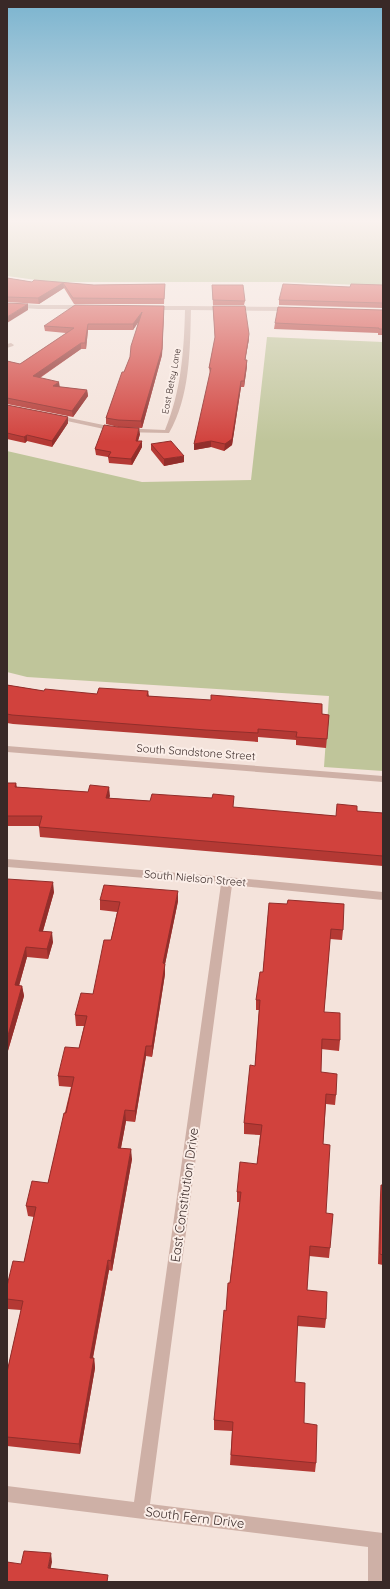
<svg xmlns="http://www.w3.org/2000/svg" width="390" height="1589" viewBox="0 0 390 1589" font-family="Quicksand,sans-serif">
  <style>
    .green { fill: #bfc59a }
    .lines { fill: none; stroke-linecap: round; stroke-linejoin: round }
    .minor { fill: #ceb0a6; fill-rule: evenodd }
    .wall { fill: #b43934 }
    .shaded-wall { fill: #922e2b }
    .building { fill: #d1423d; stroke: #922e2b }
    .labels { text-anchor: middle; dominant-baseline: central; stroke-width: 4; stroke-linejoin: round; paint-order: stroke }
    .far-street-label { font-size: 9px; fill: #392927; stroke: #fbeee8 }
    .street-label { font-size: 11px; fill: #392927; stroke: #fbeee8 }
    .near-street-label { font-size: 13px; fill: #392927; stroke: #fbeee8 }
  </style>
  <rect width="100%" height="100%" fill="#f4e3db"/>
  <g class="green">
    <polygon points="7,219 383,219 383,286 285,282 51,282 7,276"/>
    <polygon points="267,337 383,342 383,771 324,767 329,696 27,677 7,672 7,451 142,482 251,480"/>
  </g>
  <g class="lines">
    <g class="minor">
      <polygon points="7,303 38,305 85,305 88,307 85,309 38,309 7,307"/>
      <path d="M188,306l103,1 3,2 -3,2 -100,-1c-1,40 -1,87 -22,123l-51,-1 -65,-14v-2l2,-1 63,13 47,2c16,-38 19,-79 20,-120h-34l-3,-2 3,-2z"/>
      <polygon points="11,343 14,345 13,346 7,348 7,344"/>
      <polygon points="7,746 383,776 383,782 7,752"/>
      <polygon points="7,859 227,877 383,892 383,900 232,885 150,1504 383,1533 383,1582 368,1582 368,1547 7,1502 7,1486 134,1502 221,884 7,867"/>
    </g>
  </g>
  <g class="wall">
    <polygon points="7,278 32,282 94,285 165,284 164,304 74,304 64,288 39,304 7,302"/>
    <polygon points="212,285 245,301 244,305 213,305"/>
    <polygon points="383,285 383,308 279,305 279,300 350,287"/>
    <polygon points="213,306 249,339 245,360 247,360 247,366 244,387 241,387 232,445 224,451 211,447 194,450 210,373 209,368 215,338"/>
    <polygon points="383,310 383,335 378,335 378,333 274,329 275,323"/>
    <polygon points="164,311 162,355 142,428 118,427 106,424 106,418 130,357 138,322 133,330 88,330 86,349 81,349 40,378 60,387 87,390 88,396 73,417 7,404 7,361 20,364 66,333 45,331 44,326"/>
    <polygon points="7,405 68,417 68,423 52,447 27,441 25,443 7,439"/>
    <polygon points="140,434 138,441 142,447 132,465 109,463 108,457 96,455 95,449"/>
    <polygon points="151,444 184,462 164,466 151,450"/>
    <polygon points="7,685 44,691 97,694 148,691 149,696 329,715 326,748 296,745 296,740 258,737 258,742 206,738 13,724 7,723"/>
    <polygon points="7,783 16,783 17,787 88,792 109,787 109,798 150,801 234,808 336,816 357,811 383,813 383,866 40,837 39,827 39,826 7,826"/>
    <polygon points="7,880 54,892 43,931 53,942 48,959 27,957 19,986 22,986 24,996 7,1054"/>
    <polygon points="100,900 178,901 165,964 165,974 152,1057 146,1056 135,1122 126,1121 121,1148 132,1159 112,1271 109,1270 93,1358 94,1358 95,1368 80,1454 7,1446 7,1372 21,1310 7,1309 7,1286 24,1262 34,1217 28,1216 26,1206 48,1183 71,1087 59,1086 58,1076 79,1048 84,1026 76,1026 75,1015 93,994 111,940 117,912 100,910"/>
    <polygon points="269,903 343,930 342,940 330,939 324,1012 340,1040 339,1051 321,1049 321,1072 336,1095 335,1105 326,1104 323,1144 326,1213 330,1248 329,1258 309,1256 307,1290 326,1319 325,1328 297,1326 295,1382 304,1423 316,1463 315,1472 230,1465 232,1431 214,1430 214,1420 226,1311 240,1202 237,1202 237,1192 257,1164 260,1135 244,1134 244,1123 255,1066 259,1010 256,1010 256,1000 263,972"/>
    <polygon points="383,916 383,937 382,937"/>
    <polygon points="381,1185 383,1185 383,1265 378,1264 380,1195"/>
  </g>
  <g class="shaded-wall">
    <polygon points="63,283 64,288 39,304 38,298"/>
    <polygon points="28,304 28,310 7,323 7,317"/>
    <polygon points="164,306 162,355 142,428 141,421"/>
    <polygon points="142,312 142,317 133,330 133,324"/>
    <polygon points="88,324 88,330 86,349 85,343"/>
    <polygon points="249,334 249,339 244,366 245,360"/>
    <polygon points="81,343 81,349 33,382 33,376"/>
    <polygon points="247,360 247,366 244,387 244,381"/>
    <polygon points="241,381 241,387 232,445 224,451 225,444"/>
    <polygon points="59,382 60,388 53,386"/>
    <polygon points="87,390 88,396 73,417 72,411"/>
    <polygon points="68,417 68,423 52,447 52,441"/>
    <polygon points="139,428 140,434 136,447 136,441"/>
    <polygon points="27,435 27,441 25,443 24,437"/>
    <polygon points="142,441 142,447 132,465 131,459"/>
    <polygon points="211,441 211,447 194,450 194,444"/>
    <polygon points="184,456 184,462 164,466 164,459"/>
    <polygon points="109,787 110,796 107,807 106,798"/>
    <polygon points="53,882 54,892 40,941 39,931"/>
    <polygon points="178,891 178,901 163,974 163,963"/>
    <polygon points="52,932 53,942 48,959 47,949"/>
    <polygon points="26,947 27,957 16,996 15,985"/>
    <polygon points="165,964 165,974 152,1057 152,1046"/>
    <polygon points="22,986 24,996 7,1054 7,1039"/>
    <polygon points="146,1046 146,1056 135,1122 135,1111"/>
    <polygon points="125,1110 126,1121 119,1158 118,1148"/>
    <polygon points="131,1149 132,1159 112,1271 111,1261"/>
    <polygon points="108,1260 109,1270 91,1367 90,1358"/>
    <polygon points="94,1358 95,1368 80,1454 79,1444"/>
    <polygon points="51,1553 52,1562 49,1577 48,1568"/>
  </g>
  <g class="building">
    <polygon points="7,278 32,282 34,280 94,285 165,284 164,299 73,298 63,283 38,298 7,297"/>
    <polygon points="283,284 350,287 351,284 383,285 383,303 279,300"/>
    <polygon points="212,285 243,285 245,301 213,300"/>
    <polygon points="7,303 28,304 7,317"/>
    <polygon points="75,305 164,306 162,349 141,421 118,420 106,418 122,372 124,372 130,357 131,346 142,312 133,324 88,324 85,343 81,343 33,376 59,382 53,386 87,390 72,411 7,398 7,361 20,364 74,328 44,326"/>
    <polygon points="213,306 245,306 249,334 245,360 247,360 244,381 241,381 232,439 225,444 211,441 194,444 211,368 209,368 215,337"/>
    <polygon points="278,307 383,310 383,329 379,329 379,328 275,323"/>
    <polygon points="7,405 68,417 52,441 27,435 24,437 7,433"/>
    <polygon points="104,425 118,427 139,428 136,441 142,441 131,459 108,457 111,452 95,449"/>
    <polygon points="171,441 184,456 164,459 151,444"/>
    <polygon points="7,685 44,691 45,689 97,694 99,688 148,691 147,696 211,700 211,695 322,704 322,714 329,715 327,739 296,737 297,732 258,729 258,733 206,730 12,715 7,714"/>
    <polygon points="7,783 16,783 15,787 88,792 90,785 109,787 106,798 150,801 152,794 212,798 213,794 234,796 233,807 336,816 337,804 357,806 357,811 383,813 383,856 39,827 42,816 7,816"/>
    <polygon points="7,879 53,882 39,931 52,932 47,949 26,947 15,985 22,986 7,1039"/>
    <polygon points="104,885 178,891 163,963 165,964 152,1046 146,1046 135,1111 125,1110 118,1148 131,1149 111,1261 108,1260 90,1358 94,1358 79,1444 7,1437 7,1372 23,1301 7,1299 7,1286 13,1261 24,1262 36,1207 26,1206 32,1181 48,1183 64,1113 66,1113 74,1077 58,1076 65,1047 79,1048 87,1016 75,1015 81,993 93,994 104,940 111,940 120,902 100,900"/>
    <polygon points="288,900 344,904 343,930 331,929 324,1012 340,1013 340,1040 322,1039 321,1072 337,1074 336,1095 326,1094 323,1144 330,1145 326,1213 333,1214 330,1248 310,1246 307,1290 327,1292 326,1319 298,1316 295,1382 305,1383 304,1423 317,1425 316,1463 231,1455 233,1422 214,1420 224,1310 226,1311 228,1283 230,1283 241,1192 237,1192 240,1162 257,1164 262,1125 244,1123 250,1065 255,1066 260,1000 256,1000 260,972 263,972 269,903 287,904"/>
    <polygon points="381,1185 383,1185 383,1255 380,1254"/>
    <polygon points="24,1551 51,1553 48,1568 108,1575 107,1582 7,1582 7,1562 21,1564"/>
  </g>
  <linearGradient id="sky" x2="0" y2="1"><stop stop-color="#7bb4cf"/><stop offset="0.5" stop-color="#faf2ef"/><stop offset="1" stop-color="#faf2ef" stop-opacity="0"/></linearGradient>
  <rect width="390" height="442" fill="url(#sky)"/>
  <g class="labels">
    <g class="far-street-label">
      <text transform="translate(171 381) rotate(-79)">East Betsy Lane</text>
    </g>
    <g class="street-label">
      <text transform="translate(196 752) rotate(4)">South Sandstone Street</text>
      <text transform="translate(195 878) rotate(5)">South Nielson Street</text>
    </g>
    <g class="near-street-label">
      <text transform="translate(184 1195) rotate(-82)">East Constitution Drive</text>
      <text transform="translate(195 1517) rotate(7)">South Fern Drive</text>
    </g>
  </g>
  <rect width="390" height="1589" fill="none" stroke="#392927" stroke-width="16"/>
</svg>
